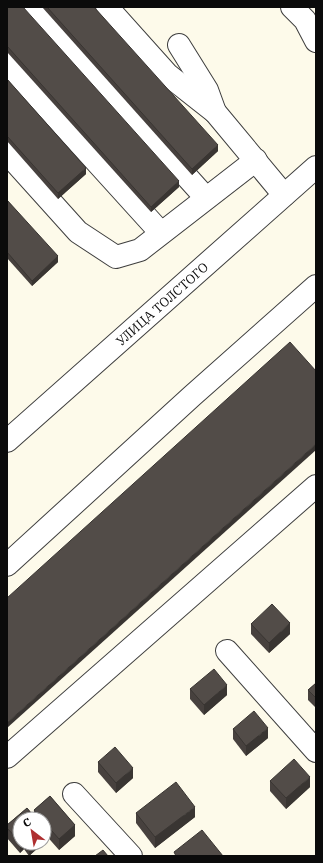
<svg xmlns="http://www.w3.org/2000/svg" width="323" height="863" viewBox="0 0 323 863" font-family="'IBM Plex Serif',serif">
  <style>
    .lines { fill: none; stroke-linecap: round; stroke-linejoin: round }
    .minor-casing { stroke: #3e3e3e; stroke-width: 24 }
    .minor { stroke: #fff; stroke-width: 22 }
    .wall { fill: #47413e }
    .shaded-wall { fill: #393532 }
    .building { fill: #524c48; stroke: #393532 }
    .labels { text-anchor: middle; dominant-baseline: central; stroke-width: 4; stroke-linejoin: round; paint-order: stroke }
    .street-label { font-size: 13px; fill: #0b0b0b; stroke: #fff }
  </style>
  <rect width="100%" height="100%" fill="#fdfaea"/>
  <g class="lines">
    <defs>
      <g id="minor">
        <polyline points="34,7 206,198"/>
        <polyline points="107,7 168,75 215,112"/>
        <polyline points="292,7 305,20 316,41"/>
        <polyline points="179,45 207,90 215,112 284,195"/>
        <polyline points="7,63 161,233"/>
        <polyline points="7,153 78,232 116,257 140,250 256,160"/>
        <path id="s1" d="M7,441l309,-274"/>
        <polyline points="7,565 192,396 316,286"/>
        <polyline points="227,651 316,751"/>
        <polyline points="7,757 316,486"/>
        <polyline points="74,794 131,856"/>
      </g>
    </defs>
    <use href="#minor" class="minor-casing"/>
    <use href="#minor" class="minor"/>
  </g>
  <g class="wall">
    <polygon points="7,7 179,187 151,212 7,52"/>
    <polygon points="42,7 94,7 218,151 192,175"/>
    <polygon points="7,79 86,174 58,199 7,141"/>
    <polygon points="7,200 58,262 32,286 7,258"/>
    <polygon points="251,624 290,634 269,653 251,634"/>
    <polygon points="316,683 316,708 308,700 308,690"/>
    <polygon points="190,689 227,695 204,715 190,699"/>
    <polygon points="233,729 268,738 246,756 233,739"/>
    <polygon points="98,762 133,778 116,793 98,772"/>
    <polygon points="270,781 310,787 286,809 270,791"/>
    <polygon points="50,796 75,825 75,836 59,850 44,833 44,819 20,819 20,843 40,843 40,846 29,856 24,849 20,853 7,838 7,825 27,808 34,816 34,810"/>
    <polygon points="136,813 195,817 155,848 136,823"/>
  </g>
  <g class="shaded-wall">
    <polygon points="218,145 218,151 192,175 192,169"/>
    <polygon points="86,168 86,174 58,199 58,193"/>
    <polygon points="179,181 179,187 151,212 151,207"/>
    <polygon points="58,256 58,262 32,286 32,281"/>
    <polygon points="316,444 316,450 7,728 7,723"/>
    <polygon points="290,623 290,634 269,653 269,643"/>
    <polygon points="227,685 227,695 204,715 204,705"/>
    <polygon points="268,728 268,738 246,756 246,746"/>
    <polygon points="133,768 133,778 116,793 116,783"/>
    <polygon points="310,777 310,787 286,809 286,798"/>
    <polygon points="195,807 195,817 155,848 155,837"/>
    <polygon points="75,825 75,836 59,850 59,839"/>
    <polygon points="20,842 20,843 24,843 24,849 20,853"/>
    <polygon points="32,843 40,843 40,846 29,856 29,845"/>
  </g>
  <g class="building">
    <polygon points="7,7 23,7 179,181 151,207 7,46"/>
    <polygon points="47,7 94,7 218,145 192,169"/>
    <polygon points="7,79 86,168 58,193 7,136"/>
    <polygon points="7,200 58,256 32,281 7,252"/>
    <polygon points="290,342 316,371 316,444 7,723 7,598"/>
    <polygon points="272,604 290,623 269,643 251,624"/>
    <polygon points="214,669 227,685 204,705 190,689"/>
    <polygon points="316,683 316,698 308,690"/>
    <polygon points="254,711 268,728 246,746 233,729"/>
    <polygon points="115,747 133,768 116,783 98,762"/>
    <polygon points="294,759 310,777 286,798 270,781"/>
    <polygon points="176,782 195,807 155,837 136,813"/>
    <polygon points="50,796 75,825 59,839 44,822 44,819 41,819 34,810"/>
    <polygon points="27,808 36,819 20,819 20,842 7,828 7,825"/>
    <polygon points="202,830 223,856 176,856 174,852"/>
    <polygon points="27,843 32,843 29,845"/>
    <polygon points="103,850 108,856 95,856"/>
  </g>
  <g class="labels">
    <g class="street-label">
      <text stroke="none"><textPath href="#s1" startOffset="207">УЛИЦА ТОЛСТОГО</textPath></text>
    </g>
  </g>
  <rect width="323" height="863" fill="none" stroke="#0b0b0b" stroke-width="16"/>
  <g transform="translate(32 831) rotate(329)"><circle r="19" fill="#ffffff" stroke="#9d9d9d"/>
  <path d="M0-3L7 15L0 10L-7 15Z" fill="#ae2f30"/>
  <text y="-6" font-size="11" font-weight="bold" text-anchor="middle" fill="#0b0b0b">С</text>
  </g>
</svg>
